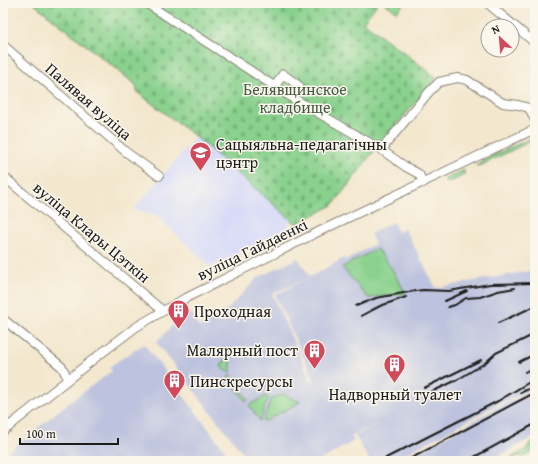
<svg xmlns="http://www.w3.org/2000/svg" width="538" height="464" viewBox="0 0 538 464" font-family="'Gentium Book Plus',serif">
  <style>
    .built { fill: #d4d8f9 }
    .industrial { fill: #bdc3de; fill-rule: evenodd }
    .grass { fill: #89d18d; stroke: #527654 }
    .cemetery { fill: url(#cemetery-stones); stroke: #527654 }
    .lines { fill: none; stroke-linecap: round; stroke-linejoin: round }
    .minor-casing { stroke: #888275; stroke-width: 10 }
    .minor { stroke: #fff; stroke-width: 8 }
    .rail { stroke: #1c1c1c; stroke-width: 2 }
    .labels { text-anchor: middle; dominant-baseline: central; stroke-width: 3; stroke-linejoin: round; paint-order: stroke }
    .park-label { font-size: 16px; fill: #425b44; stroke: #fbf7ec }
    .street-label { font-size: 16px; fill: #1c1c1c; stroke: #fbf7ec }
    .poi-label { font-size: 16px; fill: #1c1c1c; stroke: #fbf7ec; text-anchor: start }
  </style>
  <defs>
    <pattern id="cemetery-stones" width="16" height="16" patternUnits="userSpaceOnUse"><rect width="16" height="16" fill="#89d18d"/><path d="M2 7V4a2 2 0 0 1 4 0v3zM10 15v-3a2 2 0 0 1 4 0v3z" fill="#76b379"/></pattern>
  </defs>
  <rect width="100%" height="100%" fill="#fbf7ec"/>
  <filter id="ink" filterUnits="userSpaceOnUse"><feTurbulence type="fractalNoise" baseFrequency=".025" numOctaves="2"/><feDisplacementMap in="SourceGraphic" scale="8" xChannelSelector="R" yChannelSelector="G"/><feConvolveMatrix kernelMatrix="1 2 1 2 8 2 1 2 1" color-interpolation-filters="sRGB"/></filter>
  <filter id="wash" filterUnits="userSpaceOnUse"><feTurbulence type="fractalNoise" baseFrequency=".012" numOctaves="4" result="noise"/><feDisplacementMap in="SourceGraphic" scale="16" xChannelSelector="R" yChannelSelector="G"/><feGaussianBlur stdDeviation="0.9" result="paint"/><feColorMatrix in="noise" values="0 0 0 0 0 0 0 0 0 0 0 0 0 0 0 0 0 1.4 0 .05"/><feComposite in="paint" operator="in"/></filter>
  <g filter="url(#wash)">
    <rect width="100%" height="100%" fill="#f3e7ce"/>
    <polygon class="built" points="196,137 291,220 288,223 289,227 211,267 156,215 134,209"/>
    <g class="industrial">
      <path d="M393,222l5,10 7,-3 31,59 99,-18v119l-39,16 -62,34 -43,22h-21l-15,-25 23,-13 -27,13 3,5 -35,20h-70l-93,-119 25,-25 10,-5 8,15 30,-19 28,-30 41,-20 12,19 34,-19 2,2 29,-16 -5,-10zM309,277l-34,18 39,85 -2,2 -40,-88z"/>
      <polygon points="144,344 233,461 3,461 3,456 71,401 112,371 109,367"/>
      <polygon points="535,392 535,436 490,461 399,461 416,453 502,405"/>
    </g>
    <g class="grass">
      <polygon points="535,136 535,139 482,165 476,166 481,161"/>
      <polygon points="464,170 464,175 448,183 446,182 445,179"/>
      <polygon points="377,249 392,269 405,292 405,294 368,298 342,267"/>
      <polygon points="231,359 231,373 224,370 221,366 225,360"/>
      <polygon points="231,375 248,400 246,402 228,377"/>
      <polygon points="283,394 300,402 266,421 263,421 271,399"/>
      <polygon points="266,396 268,398 260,421 249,405"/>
      <polygon points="535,440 535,451 524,457 518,456 511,460 509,459 527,449 529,444"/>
    </g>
    <g class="cemetery">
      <polygon points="33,3 378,3 363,22 435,76 435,80 377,147 333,205 296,224 196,137 137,92 136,85"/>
      <polygon points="384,3 404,3 397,12"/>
    </g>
  </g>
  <g filter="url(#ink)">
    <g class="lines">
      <defs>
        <g id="minor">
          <polyline points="146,3 291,97 377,147"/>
          <polyline points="487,3 535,43"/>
          <polyline points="3,45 126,152 159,176"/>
          <polyline points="275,86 283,74 299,86 291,97"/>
          <polyline points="3,176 163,311"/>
          <polyline points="423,183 419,174 406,167 383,151 386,144 429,92 439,82 448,80 458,78 467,80 503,103 518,105 529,108 535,120"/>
          <polyline points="3,319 62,367 68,379"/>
          <polyline points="3,420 9,427"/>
          <polyline points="3,431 95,358 136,327 182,300 318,232 535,129"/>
        </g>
      </defs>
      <use href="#minor" class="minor-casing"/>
      <use href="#minor" class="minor"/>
      <g class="rail">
        <polyline points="445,301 467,291"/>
        <polyline points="356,306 376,298 409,292 423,290 449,291 490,284 535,283"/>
        <polyline points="448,307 455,305 466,298 480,297 498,291 515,288"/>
        <polyline points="361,316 380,306 406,297"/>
        <polyline points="498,323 535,306"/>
        <polyline points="519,362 535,354"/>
        <polyline points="525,372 535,366"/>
        <polyline points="424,388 481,360"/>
        <polyline points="520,393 535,386"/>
        <polyline points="427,394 457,380 485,363 496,353 535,334"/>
        <polyline points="380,461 498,401 528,383 535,377"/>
        <polyline points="406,461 534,393"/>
        <polyline points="467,461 535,424"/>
      </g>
    </g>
  </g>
  <defs>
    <symbol id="school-pin" viewBox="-11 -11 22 30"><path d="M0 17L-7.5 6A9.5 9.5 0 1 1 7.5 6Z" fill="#d1495b" stroke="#fbf7ec"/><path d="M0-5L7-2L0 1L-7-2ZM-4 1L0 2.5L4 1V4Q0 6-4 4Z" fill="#fff"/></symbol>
    <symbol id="building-pin" viewBox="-11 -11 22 30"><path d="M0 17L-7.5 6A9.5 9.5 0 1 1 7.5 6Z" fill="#d1495b" stroke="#fbf7ec"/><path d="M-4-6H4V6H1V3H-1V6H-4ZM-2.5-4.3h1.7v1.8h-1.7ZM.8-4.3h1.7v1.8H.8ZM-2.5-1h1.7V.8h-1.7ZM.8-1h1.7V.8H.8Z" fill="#fff"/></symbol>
  </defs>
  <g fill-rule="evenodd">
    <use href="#school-pin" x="188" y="140" width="25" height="34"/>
    <use href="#building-pin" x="166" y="298" width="25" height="34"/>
    <use href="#building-pin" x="302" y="338" width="25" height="34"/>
    <use href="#building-pin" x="382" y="352" width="25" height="34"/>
    <use href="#building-pin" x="162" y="368" width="25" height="34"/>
  </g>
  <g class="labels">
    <g class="park-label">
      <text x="295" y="89">Белявщинское<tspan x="295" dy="18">кладбище</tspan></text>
    </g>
    <g class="street-label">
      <text transform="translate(89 101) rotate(41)">Палявая вуліца</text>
      <text transform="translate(92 232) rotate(40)">вуліца Клары Цэткін</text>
      <text transform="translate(252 249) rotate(-26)">вуліца Гайдаенкі</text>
    </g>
    <g class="poi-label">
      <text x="216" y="144">Сацыяльна-педагагічны<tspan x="216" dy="18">цэнтр</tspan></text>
      <text x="194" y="311">Проходная</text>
      <text x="298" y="350" text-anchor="end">Малярный пост</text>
      <text x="190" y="381">Пинскресурсы</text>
      <text x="395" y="394" text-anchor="middle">Надворный туалет</text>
    </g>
  </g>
  <rect width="538" height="464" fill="none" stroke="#fbf7ec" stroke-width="16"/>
  <g transform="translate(500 38) rotate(334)"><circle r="19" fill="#fbf7ec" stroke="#a29f99"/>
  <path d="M0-3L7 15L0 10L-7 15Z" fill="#d1495b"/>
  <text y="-6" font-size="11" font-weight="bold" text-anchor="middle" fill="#1c1c1c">N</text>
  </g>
  <path d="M20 438v6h98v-6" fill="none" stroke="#1c1c1c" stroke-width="2"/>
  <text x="26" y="438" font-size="12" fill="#1c1c1c" stroke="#fbf7ec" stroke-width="3" paint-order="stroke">100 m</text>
</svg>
